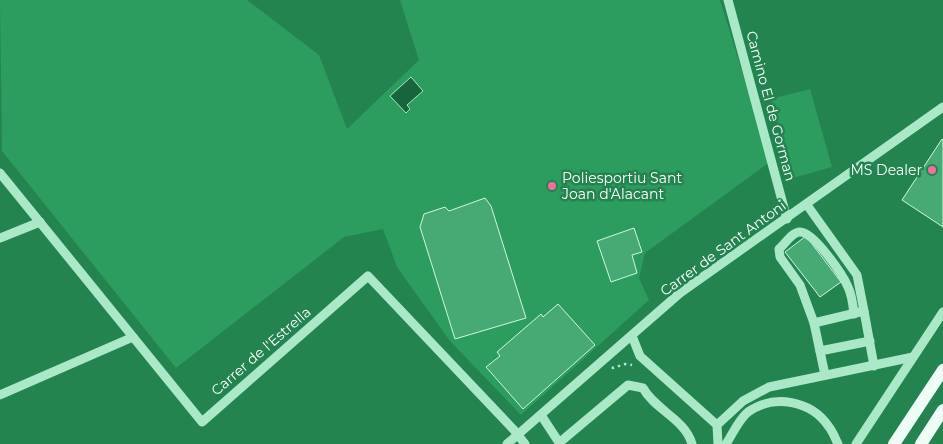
<svg xmlns="http://www.w3.org/2000/svg" width="943" height="444" viewBox="0 0 943 444" font-family="Montserrat,sans-serif">
  <style>
    .green { fill: #2d9c5f }
    .water { fill: #18643c; stroke: #9fe9c0 }
    .building { fill: #47aa74; stroke: #cff6e1 }
    .lines { fill: none; stroke-linecap: round; stroke-linejoin: round }
    .path { stroke: #abe8c7; stroke-width: 2.5; stroke-dasharray: 2.5 4; stroke-linecap: butt }
    .minor { stroke: #abe8c7; stroke-width: 9 }
    .major { stroke: #eefef6; stroke-width: 12 }
    .poi-dot { fill: #f46ea1; stroke: #238450; stroke-width: 2 }
    .labels { text-anchor: middle; dominant-baseline: central; stroke-width: 5; stroke-linejoin: round; paint-order: stroke }
    .street-label { font-size: 14px; fill: #fff; stroke: #238450 }
    .poi-label { font-size: 14px; fill: #fff; stroke: #238450; text-anchor: end }
  </style>
  <rect width="100%" height="100%" fill="#238450"/>
  <g class="green">
    <polygon points="0,0 247,0 319,55 347,129 419,60 400,0 720,0 770,162 645,253 639,278 649,300 521,415 450,341 397,267 383,229 344,237 176,368 2,151"/>
    <polygon points="810,89 832,167 793,178 771,99"/>
  </g>
  <polygon class="water" points="411,77 423,91 407,105 410,109 406,113 390,96"/>
  <g class="building">
    <polygon points="942,139 943,140 943,227 902,200"/>
    <polygon points="485,198 491,206 526,318 455,339 420,227 424,214 445,207 449,211"/>
    <polygon points="634,228 642,252 632,255 637,273 611,282 597,241"/>
    <polygon points="806,236 841,282 820,297 785,252"/>
    <polygon points="558,304 595,345 523,409 486,367 500,356 497,352 541,314 543,317"/>
  </g>
  <g class="lines">
    <polyline class="path" points="612,367 613,368 625,364 632,365"/>
    <g class="minor">
      <polyline points="728,0 787,219"/>
      <polyline points="0,173 202,422 368,276 514,430 525,444"/>
      <polyline points="807,205 857,275 864,311"/>
      <polyline points="0,238 40,222"/>
      <path d="M814,323l-14,-38 -20,-28 -1,-8c6,-5 13,-17 21,-17 14,0 43,43 48,55 4,8 5,18 6,27"/>
      <polyline points="632,336 640,356 717,425"/>
      <polyline points="820,351 870,341"/>
      <polyline points="825,375 814,323 864,311 874,366"/>
      <polyline points="0,395 133,337"/>
      <polyline points="541,415 560,444"/>
      <path d="M559,443l69,-58 15,3c12,22 42,31 49,56"/>
      <polyline points="507,444 680,293 943,107"/>
      <polyline points="718,444 717,425 743,401 769,387 913,357"/>
      <path d="M726,444c6,-9 13,-25 22,-32 26,-18 63,-12 81,15 4,5 6,11 9,17"/>
      <polyline points="856,444 943,312"/>
    </g>
    <g class="major">
      <polyline points="894,444 943,370"/>
      <polyline points="921,444 943,410"/>
    </g>
  </g>
  <g class="poi-dot">
    <circle cx="932" cy="170" r="5"/>
    <circle cx="552" cy="186" r="5"/>
  </g>
  <g class="labels">
    <g class="street-label">
      <text transform="translate(771 106) rotate(75)">Camino El de Gorman</text>
      <text transform="translate(723 248) rotate(-36)">Carrer de Sant Antoni</text>
      <text transform="translate(261 351) rotate(-41)">Carrer de l'Estrella</text>
    </g>
    <g class="poi-label">
      <text x="922" y="170">MS Dealer</text>
      <text x="562" y="178" text-anchor="start">Poliesportiu Sant<tspan x="562" dy="16">Joan d'Alacant</tspan></text>
    </g>
  </g>
</svg>
